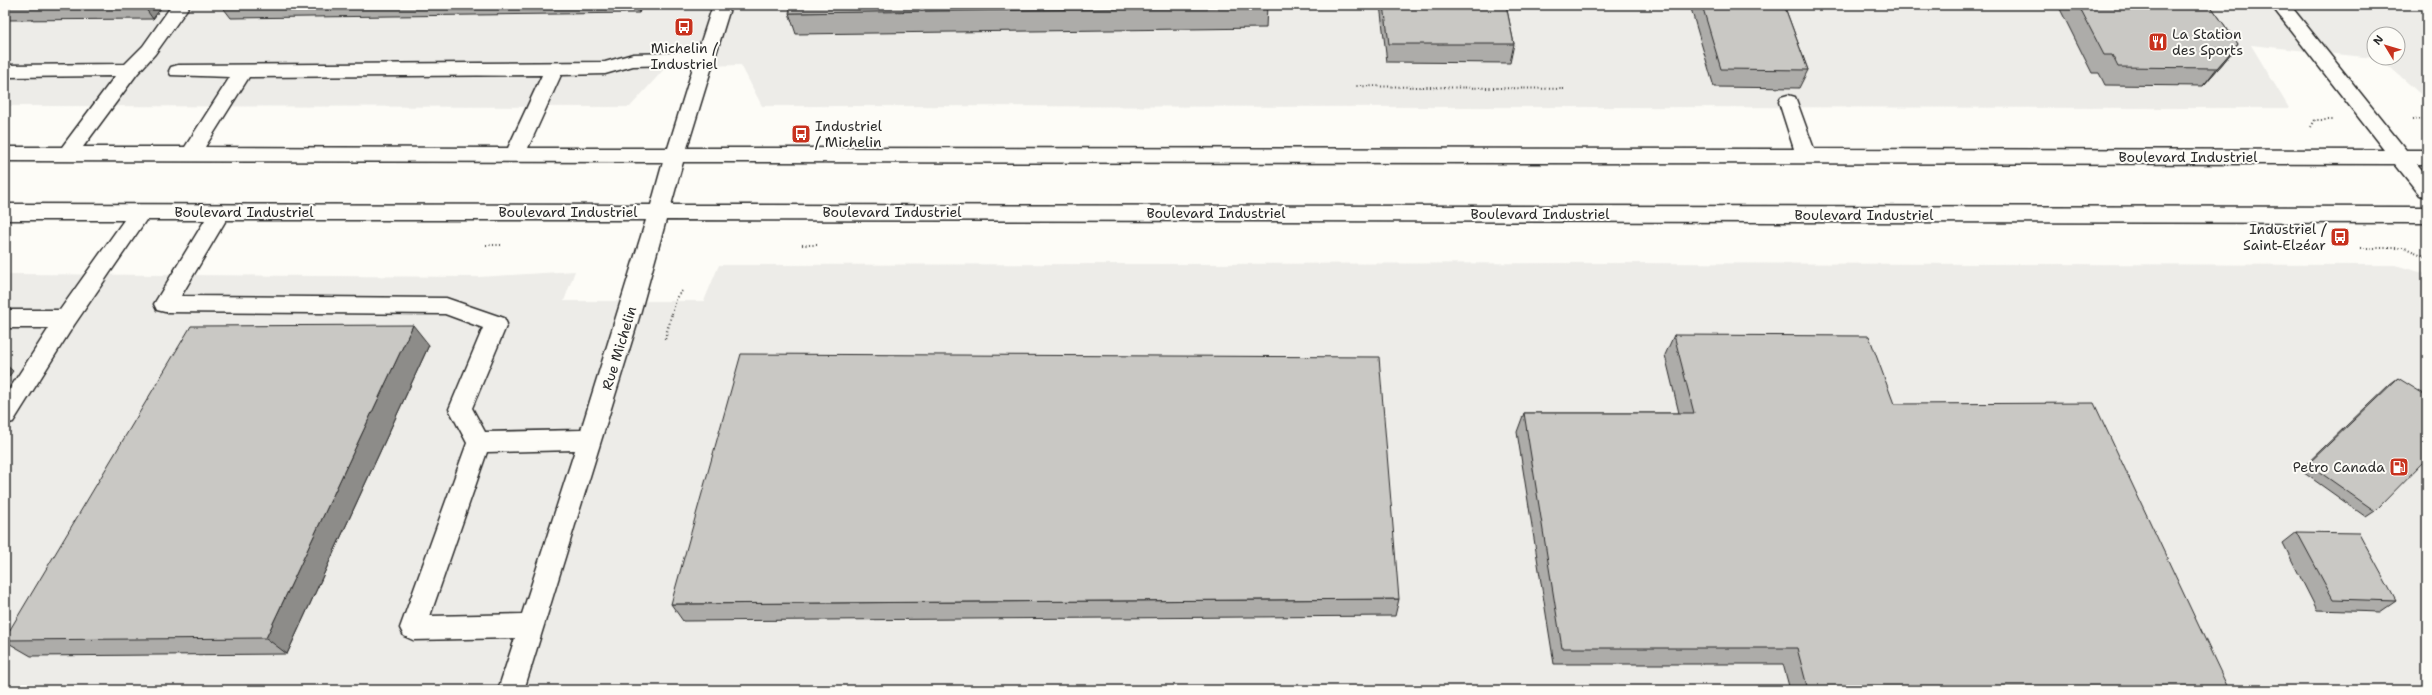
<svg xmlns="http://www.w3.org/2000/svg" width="2432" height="695" viewBox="0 0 2432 695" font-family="'Shantell Sans',sans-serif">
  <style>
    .built { fill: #edece8 }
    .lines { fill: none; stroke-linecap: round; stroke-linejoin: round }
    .minor-casing { stroke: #2b2b2b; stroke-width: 3 }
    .path-far1 { stroke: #2b2b2b; stroke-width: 2; stroke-dasharray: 1 2.5; stroke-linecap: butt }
    .path { stroke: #2b2b2b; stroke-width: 2.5; stroke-dasharray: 1 3; stroke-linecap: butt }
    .minor { fill: #fdfcf7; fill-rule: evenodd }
    .wall { fill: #adaca9; stroke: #2b2b2b }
    .shaded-wall { fill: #8d8c89; stroke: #2b2b2b }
    .building { fill: #c9c8c4; stroke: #2b2b2b }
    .labels { text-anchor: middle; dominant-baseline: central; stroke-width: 4; stroke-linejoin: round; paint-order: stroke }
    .poi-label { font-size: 14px; fill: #2b2b2b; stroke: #fdfcf7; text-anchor: start }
    .street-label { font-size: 14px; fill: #2b2b2b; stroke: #fdfcf7 }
  </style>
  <rect width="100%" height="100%" fill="#fdfcf7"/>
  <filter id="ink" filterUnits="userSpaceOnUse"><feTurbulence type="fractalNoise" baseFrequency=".025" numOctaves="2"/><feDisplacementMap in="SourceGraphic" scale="8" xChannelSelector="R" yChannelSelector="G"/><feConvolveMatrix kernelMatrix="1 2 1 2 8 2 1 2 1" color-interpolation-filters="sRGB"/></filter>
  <g filter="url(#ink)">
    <g class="built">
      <polygon points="5,5 2427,5 2427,100 2381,59 2376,58 2398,58 2398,34 2374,34 2374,58 2251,45 2289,108 762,106 741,65 666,67 630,107 5,106"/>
      <polygon points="1587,263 2395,265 2427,274 2427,690 5,690 5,274 478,277 575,271 564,301 704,301 719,265"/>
    </g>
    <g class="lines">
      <defs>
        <path id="minor" d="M172,5h18l-35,49 -18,20 -54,73h102l45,-70 -59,-2 -2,-4 2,-4 7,-2 427,-3 28,-8 40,-1 26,-5 14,-43h18l-44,143 1107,1 -15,-47 2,-5 7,-2 7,2 2,5 17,47 570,1 -113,-145h19l116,145h21v14h-10l10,12v21l-7,-2 -25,-31 -1712,-2 -12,43 1756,2v16l-1761,-3 -28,101 -114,369h-26l17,-52 -102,2 -9,-4 -4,-8 67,-185 -18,-34 34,-81 -38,-14 -280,-2 -8,-2 -3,-6 51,-84h-59l-72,105 -61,97 -8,2v-28l44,-68h-44v-18h55l64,-90h-119v-16l646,1 12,-43 -658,-1v-14h57l53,-71 -110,1v-12l120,-1 18,-18zM695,61l-27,87h-140l33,-73 44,-1 28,-8 40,-1zM542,75l-34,73 -303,-1 44,-70zM226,220h420l-65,210 -96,2 -13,-24 35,-84 -3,-6 -58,-20 -265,-2zM575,450l-53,164 -92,2 57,-164z"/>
      </defs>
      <use href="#minor" class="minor-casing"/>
      <g class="path-far1">
        <polyline points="1353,86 1565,89"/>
        <polyline points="2412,120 2427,119"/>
        <polyline points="2311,127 2315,120 2333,120"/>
        <polyline points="486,245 503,245"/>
        <polyline points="802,245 817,245"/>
        <polyline points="2360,248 2405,248 2427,257"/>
        <polyline points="672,314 677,297 682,291"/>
      </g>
      <polyline class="path" points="665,339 672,313"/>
      <use href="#minor" class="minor"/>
    </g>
    <g class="wall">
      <polygon points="5,5 163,5 153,19 5,20"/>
      <polygon points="221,5 642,5 639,13 231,18"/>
      <polygon points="1267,5 1266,28 796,34 789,13"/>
      <polygon points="1380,5 1506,5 1514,44 1510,63 1387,62"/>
      <polygon points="1690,5 1784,5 1808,70 1799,88 1714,87"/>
      <polygon points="2058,5 2210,5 2238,44 2224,62 2203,86 2105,85 2099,73 2092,73"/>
      <polygon points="1674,335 1894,404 2229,690 1790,690 1783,664 1554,664 1517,432 1524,413 1679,413 1665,355"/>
      <polygon points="429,345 287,654 31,656 5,641 5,638"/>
      <polygon points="2398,378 2375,511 2366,517 2300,470 2390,384"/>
      <polygon points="2297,532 2396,601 2380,612 2317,610 2283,543"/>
      <polygon points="1399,599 1395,616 683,621 671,604"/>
    </g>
    <g class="shaded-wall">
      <polygon points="143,5 163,5 153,19"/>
      <polygon points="635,5 642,5 639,13"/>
      <polygon points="2238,44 2224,62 2203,86 2217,68"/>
      <polygon points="413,325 429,345 287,654 266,638"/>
      <polygon points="5,364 13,371 5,382"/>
    </g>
    <g class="building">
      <polygon points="791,5 1267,5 1267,7 789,13"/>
      <polygon points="1384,5 1506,5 1514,44 1389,44"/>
      <polygon points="1702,5 1784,5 1808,70 1721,69"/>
      <polygon points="2078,5 2210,5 2238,44 2217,68 2118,67 2112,55 2104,55"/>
      <polygon points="413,325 266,638 5,640 5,638 191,326"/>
      <polygon points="1674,335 1869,336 1894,404 2094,403 2229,690 1808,690 1797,648 1562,648 1524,413 1694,413"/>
      <polygon points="741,354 1379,357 1399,599 671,604"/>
      <polygon points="2398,378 2427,396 2427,458 2375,511 2308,464"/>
      <polygon points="2297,532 2359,533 2396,601 2333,599"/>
    </g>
  </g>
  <defs>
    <symbol id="bus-square" viewBox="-11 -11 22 22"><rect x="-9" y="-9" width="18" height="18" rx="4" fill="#c8321e" stroke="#fdfcf7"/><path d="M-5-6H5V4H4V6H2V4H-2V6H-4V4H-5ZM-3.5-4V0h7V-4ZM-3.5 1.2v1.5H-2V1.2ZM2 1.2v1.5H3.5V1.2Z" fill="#fff"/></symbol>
    <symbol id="restaurant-square" viewBox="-11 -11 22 22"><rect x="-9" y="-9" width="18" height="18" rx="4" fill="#c8321e" stroke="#fdfcf7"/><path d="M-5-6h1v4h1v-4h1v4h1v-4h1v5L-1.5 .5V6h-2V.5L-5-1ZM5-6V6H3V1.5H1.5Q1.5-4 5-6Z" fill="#fff"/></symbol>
    <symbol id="fuel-square" viewBox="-11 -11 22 22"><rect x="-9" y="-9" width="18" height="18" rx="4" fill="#c8321e" stroke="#fdfcf7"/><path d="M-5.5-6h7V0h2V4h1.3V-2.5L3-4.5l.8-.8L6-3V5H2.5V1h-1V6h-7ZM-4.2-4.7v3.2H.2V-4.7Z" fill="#fff"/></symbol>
  </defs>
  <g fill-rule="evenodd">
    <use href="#bus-square" x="673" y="16" width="22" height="22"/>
    <use href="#restaurant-square" x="2147" y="31" width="22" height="22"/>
    <use href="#bus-square" x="790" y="123" width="22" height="22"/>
    <use href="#bus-square" x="2329" y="226" width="22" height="22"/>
    <use href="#fuel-square" x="2388" y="456" width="22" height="22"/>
  </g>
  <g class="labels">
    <g class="poi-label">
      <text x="2172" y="34">La Station<tspan x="2172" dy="16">des Sports</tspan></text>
      <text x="684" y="48" text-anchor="middle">Michelin /<tspan x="684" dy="16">Industriel</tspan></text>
      <text x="815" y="126">Industriel<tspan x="815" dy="16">/ Michelin</tspan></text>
      <text x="2326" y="229" text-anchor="end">Industriel /<tspan x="2326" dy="16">Saint-Elzéar</tspan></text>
      <text x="2385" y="467" text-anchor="end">Petro Canada</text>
    </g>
    <g class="street-label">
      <text x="2188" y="157">Boulevard Industriel</text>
      <text x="244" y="212">Boulevard Industriel</text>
      <text x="568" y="212">Boulevard Industriel</text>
      <text x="892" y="212">Boulevard Industriel</text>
      <text x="1216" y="213">Boulevard Industriel</text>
      <text x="1540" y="214">Boulevard Industriel</text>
      <text x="1864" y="215">Boulevard Industriel</text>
      <text transform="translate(619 348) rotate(-73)">Rue Michelin</text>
    </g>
  </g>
  <rect width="2432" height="695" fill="none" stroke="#fdfcf7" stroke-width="20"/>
  <rect x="10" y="10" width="2412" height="675" fill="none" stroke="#2b2b2b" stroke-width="1.5" filter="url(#ink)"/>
  <g transform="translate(2386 46) rotate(308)"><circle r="19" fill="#fdfcf7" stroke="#a9a8a5"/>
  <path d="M0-3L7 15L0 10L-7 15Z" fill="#c8321e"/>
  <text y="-6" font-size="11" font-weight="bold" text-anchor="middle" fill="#2b2b2b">N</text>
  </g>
</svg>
